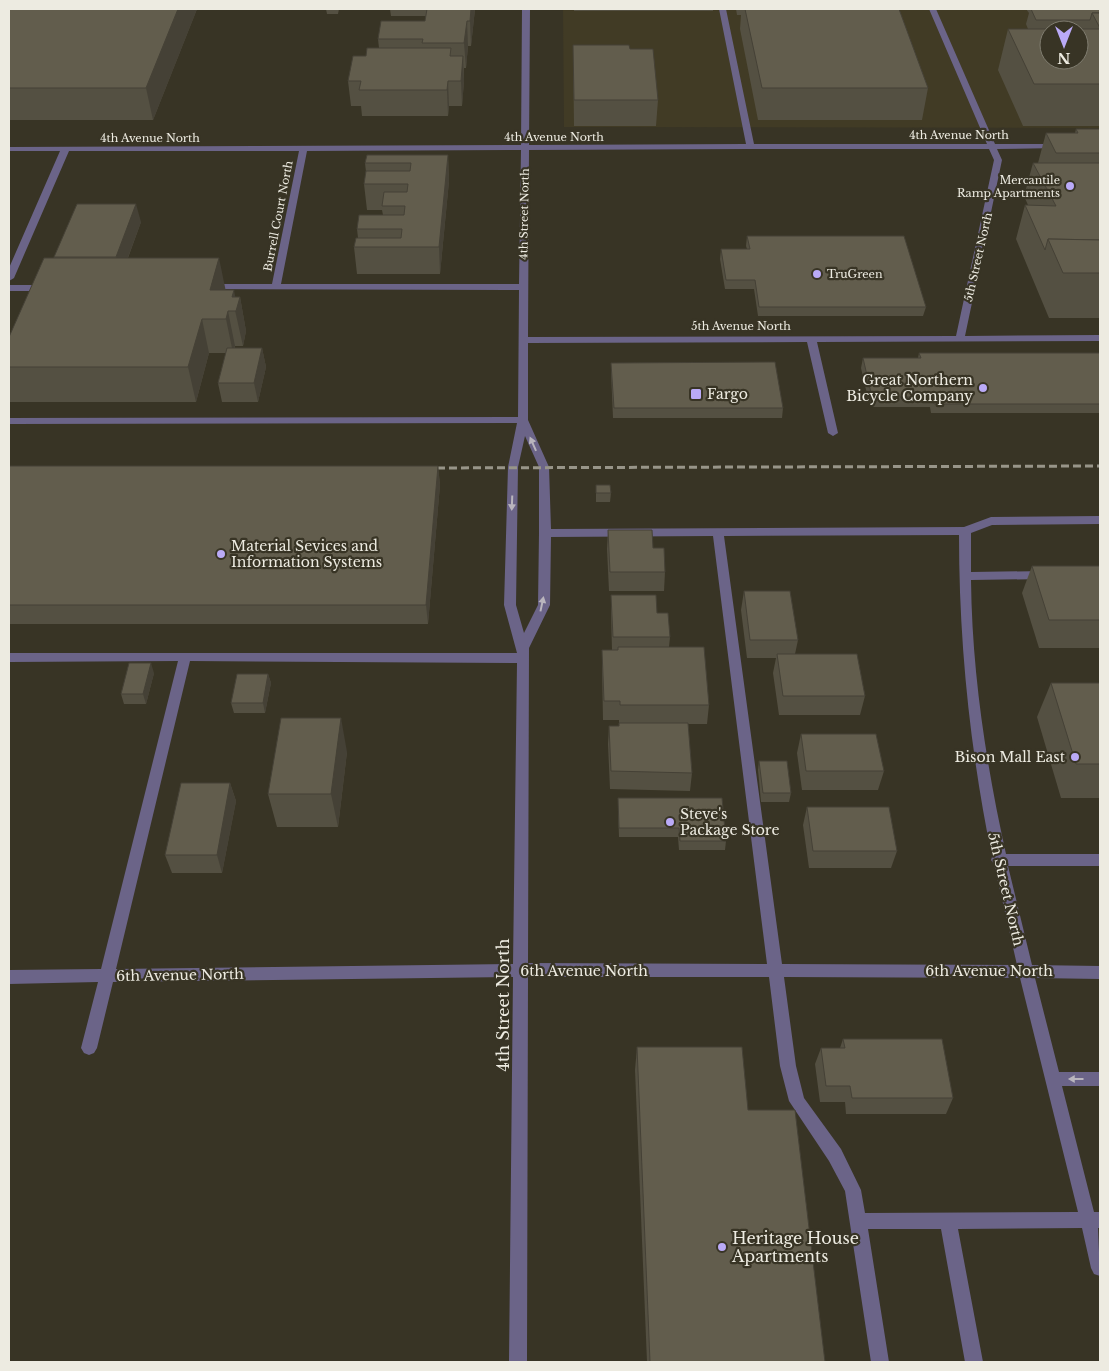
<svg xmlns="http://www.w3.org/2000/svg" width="1109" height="1371" viewBox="0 0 1109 1371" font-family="'Libre Baskerville',serif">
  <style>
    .built { fill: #413b25; fill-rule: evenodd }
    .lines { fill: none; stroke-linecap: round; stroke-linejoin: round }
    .minor { fill: #6b6488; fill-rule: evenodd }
    .rail { stroke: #989589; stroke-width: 3; stroke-dasharray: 8 4; stroke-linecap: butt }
    .wall { fill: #545042 }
    .shaded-wall { fill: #454136 }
    .building { fill: #625d4d; stroke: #454136; fill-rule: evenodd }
    .oneway { fill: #b9b5bd }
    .poi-dot { fill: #baaaf7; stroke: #383425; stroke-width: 2 }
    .labels { text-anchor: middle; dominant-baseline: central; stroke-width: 4.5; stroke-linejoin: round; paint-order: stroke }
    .far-street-label { font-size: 11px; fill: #edebe1; stroke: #383425 }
    .far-poi-label { font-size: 11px; fill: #edebe1; stroke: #383425; text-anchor: end }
    .poi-label { font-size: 14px; fill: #edebe1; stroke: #383425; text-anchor: start }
    .street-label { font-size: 14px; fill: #edebe1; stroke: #383425 }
    .near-street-label { font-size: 16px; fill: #edebe1; stroke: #383425 }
    .near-poi-label { font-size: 16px; fill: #edebe1; stroke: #383425; text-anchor: start }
  </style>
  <rect width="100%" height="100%" fill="#383425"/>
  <path class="built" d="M563,9h537v119l-536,-1zM1049,30h30v30h-30z"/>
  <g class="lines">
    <g class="minor">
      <path d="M522,9h8l-1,136 217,-1 -27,-135h7l28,135h233l-58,-135h7l59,135h64l4,2 -4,2 -62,1 5,11 -37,176 135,-1v6l-283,1 21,91 -5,3 -5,-3 -21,-91 -279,1v77l21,47 2,62 413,-2 27,-10 109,-1v8l-108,1 -21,8v39l74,-1 6,4 -6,4 -74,1c1,92 15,184 35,274h94v12h-92l24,99 68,1v13l-65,-1 24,94h41v14h-38l32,126h6v16h-2l2,48 -6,-2 -3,-6 -9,-40 -124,1 25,133h-18l-24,-133h-73l21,133h-18l-26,-171 -16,-30 -40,-60 -9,-35 -11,-89h-241l-1,385h-18l4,-385 -400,5 -16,66 -3,5 -5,2 -5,-2 -3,-5 17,-66 -89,2v-14l92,-1 77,-308 -169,1v-9h508l-13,-48 4,-138 9,-44 -508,1v-6l509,-1 1,-127 -314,-1v-4l3,-1h64l27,-133h-230l-55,127 -5,3v-13l51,-117h-51v-4l512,-2zM748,149h241l5,11 -38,176 -428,1 1,-187zM521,150l-2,134h-238l26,-133zM525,436l14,31v66l-1,72 -14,28 -8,-28 2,-138zM959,535c0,108 11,215 33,322l-1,3 3,4 23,101 -235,-1 -58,-428zM713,536l54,428 -239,-1 1,-315 21,-43 1,-68zM190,661l327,2 -4,301 -397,5zM784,977l236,1 58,234 -213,1 -4,-23 -20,-41 -37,-51 -8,-32z"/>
      <polygon points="9,285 46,285 51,288 46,291 9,291"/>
    </g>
    <polyline class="rail" points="425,468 1100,466"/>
  </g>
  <g class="wall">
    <polygon points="9,9 197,9 153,120 9,120"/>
    <polygon points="326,9 339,9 338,14 327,14"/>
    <polygon points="390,9 475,9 471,46 468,46 466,68 464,68 464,81 462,106 449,106 448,116 362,116 361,106 351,106 348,81 366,56 379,48 378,39 425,21 426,16 391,16"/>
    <rect x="574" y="9" width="139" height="2"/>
    <polygon points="736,9 899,9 928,88 922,120 758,120 740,29 741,15 737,15"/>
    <polygon points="1026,9 1100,9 1100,126 1023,126 998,70 1008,29 1028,29 1026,24 1029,13"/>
    <polygon points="573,45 630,49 658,100 656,126 574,126"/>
    <polygon points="1076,129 1100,129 1100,318 1049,318 1016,239 1025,205 1028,205 1024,196 1033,163 1038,163 1046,133 1075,133"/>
    <polygon points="448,155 449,181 440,274 357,274 354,247 358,238 357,229 383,215 382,210 367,210 364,184 366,172 365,163"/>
    <polygon points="141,222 128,258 226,290 235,297 240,297 246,331 243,346 235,346 235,348 262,348 266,367 258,402 222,402 218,383 226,353 209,353 196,402 9,402 9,337 54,257"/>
    <polygon points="747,236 926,307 923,316 758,316 754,289 725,289 720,259 721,249 747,249 746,246"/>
    <polygon points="919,353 1100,353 1100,413 931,413 930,407 870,407 861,368 863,358 918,358"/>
    <polygon points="611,363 783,408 782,418 613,418 611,372"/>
    <polygon points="9,466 438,466 440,485 428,624 9,624"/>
    <polygon points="596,485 611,493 610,502 596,502"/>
    <polygon points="608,530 653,548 665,572 664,591 609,591 607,549"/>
    <polygon points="1032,566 1100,566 1100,648 1039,648 1022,593"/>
    <polygon points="744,591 798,640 795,654 865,696 860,715 779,715 773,673 776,658 747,658 741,610"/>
    <polygon points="611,595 657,613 670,637 669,647 709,705 707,724 688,724 692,773 690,791 610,789 608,744 609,726 619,726 619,720 603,720 602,669 602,650 612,650 611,614"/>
    <polygon points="154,673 146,704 124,704 121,694"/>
    <polygon points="268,674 271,683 265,713 234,713 231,703"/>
    <polygon points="1051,683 1100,683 1100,798 1061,798 1037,717"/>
    <polygon points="801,734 884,771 878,790 802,790 797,753"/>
    <polygon points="347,752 338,827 277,827 268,794"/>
    <polygon points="759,761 791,793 789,802 761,802 758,770"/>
    <polygon points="230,783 236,801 222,873 172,873 165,855"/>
    <polygon points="618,798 726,841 725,850 679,850 678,837 619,837 618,808"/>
    <polygon points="807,807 897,851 891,868 809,868 803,825"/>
    <polygon points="843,1039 953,1098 946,1114 846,1114 845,1102 820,1102 815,1064 821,1048 840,1048"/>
    <polygon points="637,1047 748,1110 825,1362 647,1362 635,1070"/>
  </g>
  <g class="shaded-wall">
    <polygon points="178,9 197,9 153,120 146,88"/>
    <polygon points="471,9 475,9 471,46 470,21"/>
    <polygon points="467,21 468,46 466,68 464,43"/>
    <polygon points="463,56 464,81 462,106 461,81"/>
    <polygon points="448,81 449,106 448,116 447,90"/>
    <polygon points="448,155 449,181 440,274 439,247"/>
    <polygon points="136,204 141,222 121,276 116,257"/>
    <polygon points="219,258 226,292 210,290"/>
    <polygon points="234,290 237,306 240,297 246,331 243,346 232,297"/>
    <polygon points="228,311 235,346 233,353 226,319"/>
    <polygon points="202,319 209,353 196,402 188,367"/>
    <polygon points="262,348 266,367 258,402 254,383"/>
    <polygon points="438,466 440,485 428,624 426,605"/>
    <polygon points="151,663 154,673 146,704 143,694"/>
    <polygon points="268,674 271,683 265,713 263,703"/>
    <polygon points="341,718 347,752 338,827 331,794"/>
    <polygon points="230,783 236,801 222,873 217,855"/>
  </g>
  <g class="building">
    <polygon points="9,9 178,9 146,88 9,88"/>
    <polygon points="427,9 471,9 470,21 467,21 464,43 422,43 423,39 378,39 381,21 425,21"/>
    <polygon points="745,9 899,9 928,88 762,88"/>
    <polygon points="1031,9 1100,9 1100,13 1092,13 1090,20 1036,20"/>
    <polygon points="1092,13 1100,13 1100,28"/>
    <path d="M1008,29h92v55h-66zM1049,30h30v30h-30z"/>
    <polygon points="573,45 629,45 630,49 653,49 658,100 574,100"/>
    <polygon points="367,48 451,48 450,56 463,56 461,81 448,81 447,90 359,90 361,81 348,81 353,56 366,56"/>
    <polygon points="1076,129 1100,129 1100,153 1056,153 1046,133 1078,133"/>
    <polygon points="367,155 448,155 439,247 354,247 356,238 401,238 402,229 357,229 359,215 404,215 405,206 382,206 384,192 407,192 408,184 364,184 366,171 410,171 411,163 365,163"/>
    <polygon points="1033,163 1100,163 1100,240 1048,239 1045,250 1025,205 1056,206"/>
    <polygon points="77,204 136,204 116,257 54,257"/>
    <polygon points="747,236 904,236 926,307 759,307 755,280 726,280 721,249 750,249"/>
    <polygon points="1048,239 1100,240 1100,273 1063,273"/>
    <polygon points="44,258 219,258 210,290 234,290 232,297 240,297 236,311 228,311 226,319 202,319 188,367 9,367 9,337"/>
    <polygon points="227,348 262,348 254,383 218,383"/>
    <polygon points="919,353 1100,353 1100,404 934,404 932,397 872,397 863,358 921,358"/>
    <polygon points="775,362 783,408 614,408 611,363"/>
    <polygon points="9,466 438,466 426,605 9,605"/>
    <polygon points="596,485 610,485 611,493 596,493"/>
    <polygon points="608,530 652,530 653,548 664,548 665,572 610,572"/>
    <polygon points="1032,566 1100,566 1100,620 1049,620"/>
    <polygon points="744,591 790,591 798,640 750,640"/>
    <polygon points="611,595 656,595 657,613 668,613 670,637 613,637"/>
    <polygon points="618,647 704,647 709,705 620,705 620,701 604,701 602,650 618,650"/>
    <polygon points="777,654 857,654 865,696 783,696"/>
    <polygon points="129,663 151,663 143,694 121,694"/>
    <polygon points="237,674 268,674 263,703 231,703"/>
    <polygon points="1051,683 1100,683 1100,764 1076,764"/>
    <polygon points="281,718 341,718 331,794 268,794"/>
    <polygon points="619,723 688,723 692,773 611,771 609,726 619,726"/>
    <polygon points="801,734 876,734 884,771 806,771"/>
    <polygon points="759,761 787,761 791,793 763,793"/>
    <polygon points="181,783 230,783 217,855 165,855"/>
    <polygon points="618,798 722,798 726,841 680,841 679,828 619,828"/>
    <polygon points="807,807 889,807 897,851 813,851"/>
    <polygon points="843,1039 942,1039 953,1098 852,1098 850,1086 826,1086 821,1048 845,1048"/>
    <polygon points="637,1047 742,1047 748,1110 795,1110 825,1362 650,1362"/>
  </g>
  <defs><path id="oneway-solid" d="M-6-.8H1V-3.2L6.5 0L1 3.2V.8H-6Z" transform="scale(1.25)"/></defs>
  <g class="oneway">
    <use href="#oneway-solid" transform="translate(533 444) rotate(-114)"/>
    <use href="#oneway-solid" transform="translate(512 503) rotate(92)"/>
    <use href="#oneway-solid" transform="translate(542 604) rotate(-78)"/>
    <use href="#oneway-solid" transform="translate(1076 1079) rotate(-180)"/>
  </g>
  <g class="poi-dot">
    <circle cx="1070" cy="186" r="5"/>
    <circle cx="817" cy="274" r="5"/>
    <circle cx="983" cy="388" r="5"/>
    <rect x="690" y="388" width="12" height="12" rx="2.5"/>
    <circle cx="221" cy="554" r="5"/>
    <circle cx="1075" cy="757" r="5"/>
    <circle cx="670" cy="822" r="5"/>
    <circle cx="722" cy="1247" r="5"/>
  </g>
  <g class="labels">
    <g class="far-street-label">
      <text x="959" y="135">4th Avenue North</text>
      <text x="554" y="137">4th Avenue North</text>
      <text x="150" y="138">4th Avenue North</text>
      <text transform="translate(524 214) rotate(-89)">4th Street North</text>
      <text transform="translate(278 216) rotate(-79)">Burrell Court North</text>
      <text transform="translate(978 257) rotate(-77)">5th Street North</text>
      <text x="741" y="326">5th Avenue North</text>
    </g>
    <g class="far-poi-label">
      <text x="1060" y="180">Mercantile<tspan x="1060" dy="13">Ramp Apartments</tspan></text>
      <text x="827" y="274" text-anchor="start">TruGreen</text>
    </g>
    <g class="poi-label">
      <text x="973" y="380" text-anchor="end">Great Northern<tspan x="973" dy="16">Bicycle Company</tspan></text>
      <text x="707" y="394">Fargo</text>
      <text x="231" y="546">Material Sevices and<tspan x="231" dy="16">Information Systems</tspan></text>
      <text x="1065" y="757" text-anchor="end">Bison Mall East</text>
      <text x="680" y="814">Steve's<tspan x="680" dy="16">Package Store</tspan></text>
    </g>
    <g class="street-label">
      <text transform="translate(1006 889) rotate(77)">5th Street North</text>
      <text x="584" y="971">6th Avenue North</text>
      <text x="989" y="971">6th Avenue North</text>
      <text transform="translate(180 975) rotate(-1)">6th Avenue North</text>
    </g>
    <g class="near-street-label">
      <text transform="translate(503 1005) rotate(-90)">4th Street North</text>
    </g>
    <g class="near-poi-label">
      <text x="732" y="1238">Heritage House<tspan x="732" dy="18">Apartments</tspan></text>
    </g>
  </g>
  <rect width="1109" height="1371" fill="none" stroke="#edebe1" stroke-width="20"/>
  <g transform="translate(1064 45) rotate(180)"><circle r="24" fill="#383425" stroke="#807d70"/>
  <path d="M0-4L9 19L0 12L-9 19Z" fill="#baaaf7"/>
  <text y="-8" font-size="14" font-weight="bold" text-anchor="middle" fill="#edebe1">N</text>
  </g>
</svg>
